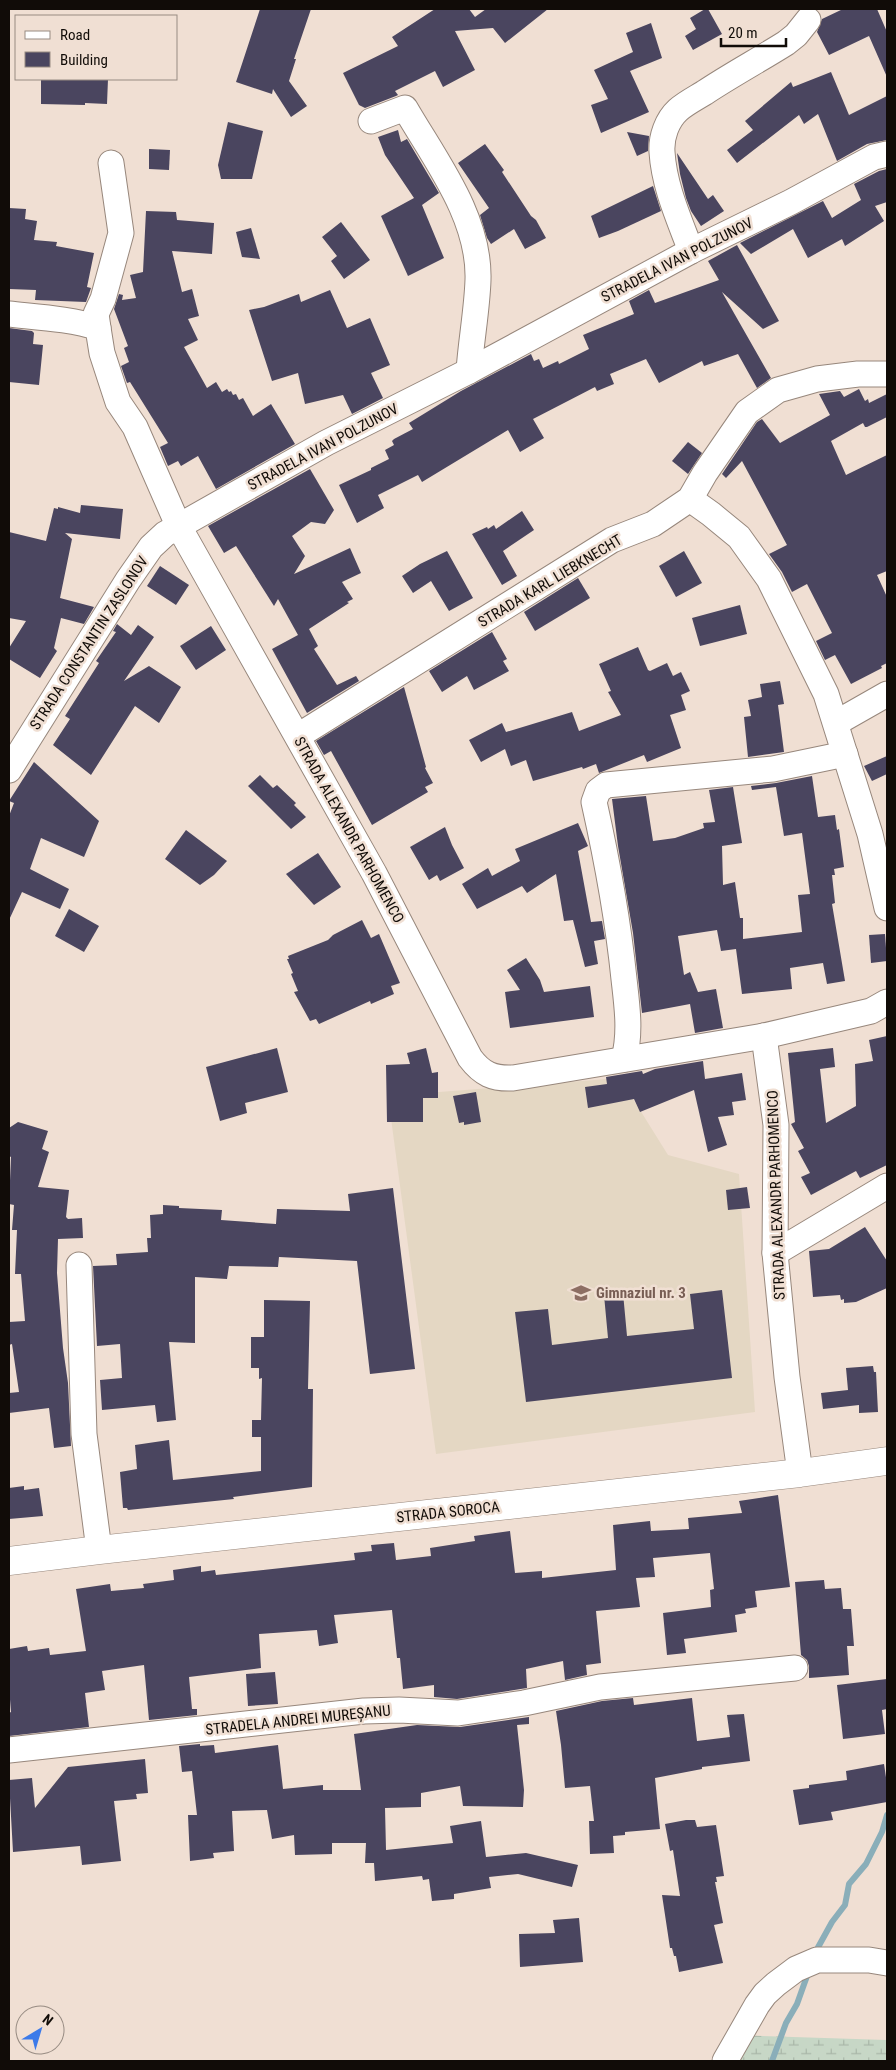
<svg xmlns="http://www.w3.org/2000/svg" width="896" height="2070" viewBox="0 0 896 2070" font-family="'Roboto Condensed',sans-serif">
  <style>
    .education { fill: #e4d7c3 }
    .wetland { fill: url(#wetland-marsh) }
    .lines { fill: none; stroke-linecap: round; stroke-linejoin: round }
    .stream { stroke: #8aaeb9; stroke-width: 6 }
    .building { fill: #4a455f }
    .street-casing { stroke: #97877c; stroke-width: 27 }
    .secondary-casing { stroke: #97877c; stroke-width: 29 }
    .street { stroke: #fff; stroke-width: 25 }
    .secondary { stroke: #fff; stroke-width: 28 }
    .labels { text-anchor: middle; dominant-baseline: central; stroke-width: 5; stroke-linejoin: round; paint-order: stroke }
    .street-label { font-size: 15px; fill: #110c08; stroke: #f0dfd3 }
    .education-label { font-size: 15px; font-weight: bold; fill: #785e54; stroke: #f0dfd3; text-anchor: start }
  </style>
  <defs>
    <pattern id="wetland-marsh" width="20" height="14" patternUnits="userSpaceOnUse" patternTransform="scale(1.25)"><rect width="20" height="14" fill="#c7d7c6"/><path d="M1 5h8M5 5V1M11 12h8M15 12V8" fill="none" stroke="#aab7a9"/></pattern>
  </defs>
  <rect width="100%" height="100%" fill="#f0dfd3"/>
  <polygon class="education" points="620,1078 668,1155 739,1174 755,1412 436,1454 388,1096"/>
  <polygon class="wetland" points="735,2035 887,2040 887,2061 723,2061"/>
  <g class="lines">
    <g class="stream">
      <polyline points="816,1951 832,1922 845,1905 849,1884 866,1864 882,1832 887,1815"/>
      <polyline points="772,2061 786,2023 797,2004 807,1976"/>
    </g>
  </g>
  <g class="building">
    <polygon points="260,9 311,9 294,59 296,59 289,81 307,106 291,117 273,89 272,94 236,82"/>
    <polygon points="435,9 469,9 475,17 486,9 548,9 505,43 493,28 455,31 475,70 443,87 435,71 395,91 398,95 396,96 365,108 359,105 343,73 398,46 392,37"/>
    <polygon points="705,9 708,9 722,34 693,50 685,36 696,29 690,18"/>
    <polygon points="843,9 877,9 887,32 887,77 869,36 829,55 817,32 822,19"/>
    <polygon points="651,23 662,58 630,71 649,112 601,133 591,105 608,99 594,70 633,52 626,33"/>
    <polygon points="831,72 849,115 887,96 887,140 867,144 837,161 818,114 804,124 799,115 737,163 727,150 753,130 745,121 791,82 793,87"/>
    <polygon points="41,79 108,79 107,104 85,103 85,105 41,104"/>
    <polygon points="228,122 263,131 252,179 221,179 218,165"/>
    <polygon points="398,130 401,142 407,139 439,193 422,205 444,258 408,276 381,216 414,198 385,155 378,137"/>
    <polygon points="627,132 649,136 648,151 637,156"/>
    <polygon points="485,144 504,170 502,172 531,216 536,220 546,238 525,249 514,229 491,244 487,238 480,215 489,208 458,163"/>
    <polygon points="149,149 170,150 169,170 149,169"/>
    <polygon points="677,153 708,199 713,195 724,211 701,226 691,211 686,198 680,174"/>
    <polygon points="887,169 887,202 875,206 884,221 845,246 842,239 808,258 793,229 751,254 740,243 823,201 832,218 861,200 854,184 879,171"/>
    <polygon points="653,186 661,211 618,231 599,238 591,216"/>
    <polygon points="9,208 26,209 25,219 37,221 34,240 57,242 56,246 94,253 87,287 91,288 86,302 35,300 36,290 9,289"/>
    <polygon points="146,211 176,212 177,220 214,223 212,254 172,251 182,292 192,289 199,316 188,319 198,340 184,347 207,388 216,382 222,392 227,389 229,392 231,391 233,395 236,394 239,400 243,398 253,416 271,404 295,444 216,489 198,456 181,466 178,461 168,466 160,447 168,443 130,382 127,383 121,366 129,362 124,348 128,346 114,309 119,294 123,295 122,300 136,298 130,275 143,272"/>
    <polygon points="341,222 370,260 344,279 331,261 337,256 322,237"/>
    <polygon points="251,228 260,259 242,257 236,232"/>
    <polygon points="737,245 779,321 763,329 722,292 771,378 757,388 738,354 704,366 702,361 659,383 646,359 610,374 614,384 597,391 595,387 533,419 544,438 520,452 508,430 422,482 418,475 378,495 384,508 357,523 339,485 371,470 371,468 389,459 385,450 394,445 392,441 394,439 413,429 409,423 461,391 531,354 534,361 539,359 543,368 558,361 559,364 589,349 583,335 634,314 629,301 649,290 655,303 719,280 708,261"/>
    <polygon points="330,290 347,328 370,318 390,365 371,373 383,398 352,414 343,395 305,404 298,373 272,381 249,310 264,307 299,294 301,302"/>
    <polygon points="9,328 32,331 34,333 33,344 43,345 39,385 9,382"/>
    <polygon points="859,389 865,401 868,399 869,403 887,394 887,417 867,427 865,427 863,423 831,441 846,475 887,455 887,571 877,575 887,597 887,663 881,666 882,668 851,684 835,655 825,660 816,641 832,633 807,584 792,592 782,572 769,554 787,545 742,461 726,478 722,474 757,422 762,419 780,443 830,415 819,394 840,391 844,397"/>
    <polygon points="688,442 702,453 688,474 672,461"/>
    <polygon points="310,469 334,510 325,524 311,522 292,536 305,556 294,574 350,548 361,573 342,582 353,599 347,602 349,603 309,629 318,646 314,649 337,685 356,676 359,681 307,713 272,649 298,635 278,599 274,606 236,546 224,553 208,526"/>
    <polygon points="81,505 123,509 120,539 65,533 72,539 60,598 94,607 84,624 61,618 54,648 57,651 40,678 9,659 9,648 26,621 9,618 9,532 46,541 54,508 58,509 58,507 80,513"/>
    <polygon points="522,511 534,530 503,551 517,576 502,585 472,534 487,527 488,529 494,525 496,529"/>
    <polygon points="447,551 473,598 449,611 431,581 413,593 402,576 420,564"/>
    <polygon points="684,551 702,583 676,597 659,566"/>
    <polygon points="160,566 189,585 176,605 147,586"/>
    <polygon points="578,578 590,598 535,631 524,612"/>
    <polygon points="740,605 747,634 700,646 692,618"/>
    <polygon points="117,624 131,635 138,625 154,637 124,681 149,666 181,687 159,723 135,706 91,775 53,745 70,719 65,716 99,663 96,661 116,632 113,631"/>
    <polygon points="211,626 226,650 196,670 180,646"/>
    <polygon points="492,632 507,659 503,661 509,671 474,690 467,676 442,692 429,671"/>
    <polygon points="638,647 648,670 650,671 667,663 673,676 681,672 690,691 681,695 686,710 670,715 681,748 647,762 644,755 599,773 596,764 583,769 582,767 533,781 526,760 511,766 505,749 481,762 469,740 502,723 506,732 572,712 579,731 621,715 608,692 611,691 599,664"/>
    <polygon points="780,681 784,704 778,705 784,752 748,757 744,717 751,716 748,700 762,697 760,684"/>
    <polygon points="404,687 426,767 425,768 433,783 425,787 428,792 372,825 331,751 324,755 316,741"/>
    <polygon points="887,756 887,774 872,781 864,766"/>
    <polygon points="34,762 99,821 84,857 41,838 30,869 69,889 60,909 22,892 9,920 9,816 14,803 9,801"/>
    <polygon points="260,775 273,788 277,785 296,803 294,805 306,817 291,829 248,786"/>
    <polygon points="812,776 818,817 835,815 837,830 839,829 844,867 834,869 835,875 832,875 835,903 832,904 845,981 827,984 823,963 790,968 792,989 742,994 736,949 721,951 717,930 678,936 684,975 690,972 698,992 716,989 723,1028 695,1033 690,1004 642,1013 633,933 618,846 612,799 646,796 653,841 675,838 704,828 703,823 715,822 709,790 733,787 742,843 722,846 723,885 735,882 740,918 743,918 743,939 802,932 798,895 810,894 802,833 784,836 776,787 752,790 751,786 776,783"/>
    <polygon points="578,823 588,846 578,851 591,922 602,921 605,939 594,941 598,964 585,967 573,920 564,921 556,874 527,893 522,886 477,909 462,884 488,868 492,876 520,861 515,849"/>
    <polygon points="445,827 452,845 464,868 440,881 437,875 429,880 410,847"/>
    <polygon points="186,830 227,861 214,875 200,885 165,859"/>
    <polygon points="318,853 341,887 314,905 286,874"/>
    <polygon points="69,909 99,926 84,952 55,936"/>
    <polygon points="362,920 371,938 379,934 400,983 391,986 394,994 371,1004 370,1001 319,1024 316,1019 310,1021 294,992 298,991 291,974 293,973 287,959 289,959 288,956 328,940 333,935"/>
    <polygon points="885,934 887,961 871,963 869,935"/>
    <polygon points="526,958 540,980 544,992 590,986 594,1017 510,1028 505,992 520,990 507,970"/>
    <polygon points="887,1036 887,1165 860,1178 856,1171 811,1195 801,1177 810,1173 798,1151 804,1148 791,1124 795,1122 788,1053 833,1048 835,1067 820,1069 826,1123 856,1106 855,1064 873,1061 869,1040"/>
    <polygon points="277,1048 288,1092 245,1103 247,1113 220,1121 206,1067"/>
    <polygon points="426,1048 432,1073 438,1072 438,1098 423,1098 423,1122 387,1122 386,1065 410,1064 407,1053"/>
    <polygon points="703,1061 705,1079 742,1073 746,1100 732,1102 734,1115 718,1117 727,1145 708,1152 694,1090 640,1112 634,1099 588,1108 585,1087 607,1084 606,1077 642,1071 643,1074 655,1069"/>
    <polygon points="476,1092 481,1122 464,1125 464,1122 459,1123 453,1096"/>
    <polygon points="18,1122 48,1131 42,1149 49,1152 38,1187 69,1190 66,1217 68,1219 82,1218 83,1238 58,1239 57,1273 63,1348 68,1383 71,1446 54,1448 49,1408 9,1413 9,1393 19,1392 12,1344 9,1345 9,1322 25,1321 21,1274 15,1274 17,1230 12,1230 14,1205 9,1204 11,1157 9,1156 9,1128"/>
    <polygon points="747,1187 750,1208 728,1210 726,1190"/>
    <polygon points="393,1188 415,1369 370,1374 357,1261 279,1257 278,1267 229,1266 227,1279 195,1277 195,1343 169,1342 176,1420 157,1422 155,1405 102,1410 100,1380 122,1378 120,1344 97,1346 93,1266 117,1265 116,1254 148,1252 147,1238 151,1238 150,1215 163,1214 163,1205 179,1206 179,1208 222,1210 221,1220 276,1224 277,1209 350,1211 348,1194"/>
    <polygon points="865,1227 887,1261 887,1288 856,1302 844,1303 844,1299 841,1300 840,1295 813,1297 809,1251 829,1249"/>
    <polygon points="722,1290 732,1378 526,1402 515,1312 548,1309 552,1345 608,1338 604,1295 623,1293 627,1336 694,1329 690,1294"/>
    <polygon points="264,1300 310,1301 308,1389 313,1389 312,1487 233,1497 234,1499 128,1510 127,1508 123,1508 120,1472 137,1469 135,1445 169,1440 173,1480 261,1471 261,1437 252,1437 252,1420 261,1420 262,1378 259,1379 259,1368 251,1368 251,1337 264,1337"/>
    <polygon points="873,1366 874,1372 876,1372 878,1412 859,1413 859,1405 823,1409 821,1393 848,1390 846,1368"/>
    <polygon points="24,1486 24,1490 39,1488 43,1516 9,1519 9,1488"/>
    <polygon points="778,1495 790,1587 755,1591 757,1607 745,1609 746,1613 735,1615 737,1632 684,1639 686,1653 667,1655 663,1613 711,1607 710,1590 714,1589 710,1553 653,1558 655,1577 636,1578 640,1607 596,1611 601,1663 586,1665 587,1675 565,1680 563,1661 526,1669 527,1688 457,1699 434,1697 434,1685 403,1689 400,1658 397,1658 392,1610 334,1615 338,1643 319,1646 317,1630 259,1634 261,1668 189,1677 192,1709 197,1709 197,1715 149,1720 144,1665 102,1671 105,1690 85,1693 89,1727 9,1736 9,1713 11,1712 9,1687 9,1649 27,1646 28,1651 49,1648 50,1655 86,1651 76,1589 110,1584 111,1591 144,1588 143,1584 174,1580 173,1570 201,1566 201,1572 215,1570 216,1575 355,1560 354,1553 372,1551 371,1545 394,1543 396,1560 431,1556 430,1548 475,1541 474,1536 510,1531 515,1573 542,1571 542,1578 616,1570 613,1525 650,1521 651,1531 689,1529 688,1518 742,1513 739,1501"/>
    <polygon points="824,1580 825,1589 841,1588 843,1609 851,1609 854,1646 847,1646 849,1675 809,1678 809,1666 807,1660 801,1655 795,1582"/>
    <polygon points="275,1672 278,1704 248,1706 246,1674"/>
    <polygon points="887,1679 887,1709 882,1710 885,1734 843,1739 837,1685"/>
    <polygon points="633,1698 634,1705 692,1698 697,1741 730,1737 727,1715 744,1714 750,1761 702,1767 702,1769 655,1778 660,1829 625,1832 625,1835 613,1836 614,1853 590,1854 589,1821 594,1821 590,1786 565,1788 561,1745 556,1711 602,1701"/>
    <polygon points="529,1717 529,1724 517,1725 524,1790 523,1807 463,1806 460,1786 421,1793 421,1807 385,1808 386,1850 453,1843 450,1826 481,1821 486,1857 526,1853 578,1865 572,1887 518,1874 489,1877 491,1888 454,1894 454,1899 432,1901 429,1879 423,1880 422,1876 375,1881 374,1863 365,1863 366,1843 332,1843 332,1854 295,1855 294,1835 272,1839 267,1810 232,1811 234,1851 213,1853 214,1858 190,1861 188,1815 197,1815 192,1771 182,1772 179,1746 200,1744 200,1746 214,1745 215,1753 278,1745 283,1789 323,1785 323,1790 361,1790 354,1734 417,1725 460,1727"/>
    <polygon points="145,1759 148,1793 136,1794 137,1799 114,1801 121,1861 82,1865 80,1846 13,1852 9,1780 32,1778 35,1808 68,1767"/>
    <polygon points="884,1764 887,1784 887,1802 831,1812 833,1820 799,1825 793,1790 809,1788 809,1785 847,1780 846,1771"/>
    <polygon points="686,1820 695,1820 697,1827 716,1825 724,1876 716,1877 717,1882 715,1882 723,1923 714,1925 723,1963 679,1972 676,1956 674,1956 672,1948 670,1948 662,1895 680,1896 673,1850 670,1851 665,1824"/>
    <polygon points="579,1918 583,1962 520,1967 519,1934 555,1933 553,1920"/>
  </g>
  <g class="lines">
    <defs>
      <g id="street">
        <path d="M371,121l34,-13c30,52 75,109 73,172 -1,30 -7,61 -9,91"/>
        <path d="M691,251c-12,-32 -27,-65 -29,-99 -1,-15 5,-32 16,-42 8,-7 18,-12 26,-17 27,-18 55,-33 82,-50l10,-8 12,-15"/>
        <path d="M9,314c27,3 64,5 89,14l4,25 16,49 17,25 43,98 196,348 96,185c12,16 23,21 43,20l251,-42 107,-25 16,-9"/>
        <polyline points="98,328 96,314 103,299 121,233 111,163"/>
        <polyline points="690,499 711,514 739,537 769,579 826,694 870,834 887,908"/>
        <polyline points="836,723 887,694"/>
        <polyline points="298,736 612,540 653,524 690,499 705,473 747,412 778,390 817,379 858,374 887,374"/>
        <polyline points="9,770 128,580 151,547 165,534 326,443 469,371 691,251 791,202 874,157 887,154"/>
        <polyline points="764,1036 776,1125 775,1253 787,1377 800,1473"/>
        <path d="M624,1059c7,-27 3,-53 0,-80 -6,-59 -17,-119 -30,-177l4,-11 8,-6 167,-16 72,-15"/>
        <polyline points="775,1253 887,1186"/>
        <polyline points="79,1265 84,1434 99,1550"/>
        <polyline points="9,1750 364,1711 399,1710 458,1713 524,1703 600,1687 795,1668"/>
        <polyline points="725,2061 757,2005 765,1994 776,1984 796,1969 817,1960 869,1960 887,1963"/>
      </g>
      <polyline id="secondary" points="9,1561 99,1550 800,1473 887,1461"/>
    </defs>
    <use href="#street" class="street-casing"/>
    <use href="#secondary" class="secondary-casing"/>
    <use href="#street" class="street"/>
    <use href="#secondary" class="secondary"/>
  </g>
  <defs>
    <symbol id="school-bare" viewBox="-9 -9 18 18"><path d="M0-5L7-2L0 1L-7-2ZM-4 1L0 2.5L4 1V4Q0 6-4 4Z" fill="#8d6e63" stroke="#f0dfd3" stroke-width="2.5" paint-order="stroke"/></symbol>
  </defs>
  <g fill-rule="evenodd">
    <use href="#school-bare" x="567" y="1279" width="28" height="28"/>
  </g>
  <g class="labels">
    <g class="street-label">
      <text transform="translate(677 260) rotate(-27)">STRADELA IVAN POLZUNOV</text>
      <text transform="translate(323 447) rotate(-28)">STRADELA IVAN POLZUNOV</text>
      <text transform="translate(550 581) rotate(-31)">STRADA KARL LIEBKNECHT</text>
      <text transform="translate(89 643) rotate(-57)">STRADA CONSTANTIN ZASLONOV</text>
      <text transform="translate(349 830) rotate(61)">STRADA ALEXANDR PARHOMENCO</text>
      <text transform="translate(776 1195) rotate(-92)">STRADA ALEXANDR PARHOMENCO</text>
      <text transform="translate(448 1512) rotate(-6)">STRADA SOROCA</text>
      <text transform="translate(298 1720) rotate(-6)">STRADELA ANDREI MUREȘANU</text>
    </g>
    <g class="education-label">
      <text x="596" y="1293">Gimnaziul nr. 3</text>
    </g>
  </g>
  <rect width="896" height="2070" fill="none" stroke="#110c08" stroke-width="20"/>
  <rect x="15" y="15" width="162" height="65" fill="#f0dfd3" stroke="#978b82"/>
  <rect x="25" y="31" width="25" height="8" fill="#ffffff" stroke="#978b82"/>
  <text x="60" y="40" font-size="15" fill="#110c08">Road</text>
  <rect x="25" y="52" width="25" height="15" fill="#4a455f" stroke="#978b82"/>
  <text x="60" y="65" font-size="15" fill="#110c08">Building</text>
  <g transform="translate(40 2030) rotate(38)"><circle r="24" fill="#f0dfd3" stroke="#978b82"/>
  <path d="M0-4L9 19L0 12L-9 19Z" fill="#3c7ae9"/>
  <text y="-8" font-size="14" font-weight="bold" text-anchor="middle" fill="#110c08">N</text>
  </g>
  <path d="M721 38v8h65v-8" fill="none" stroke="#110c08" stroke-width="2.5"/>
  <text x="728" y="38" font-size="15" fill="#110c08" stroke="#f0dfd3" stroke-width="4" paint-order="stroke">20 m</text>
</svg>
